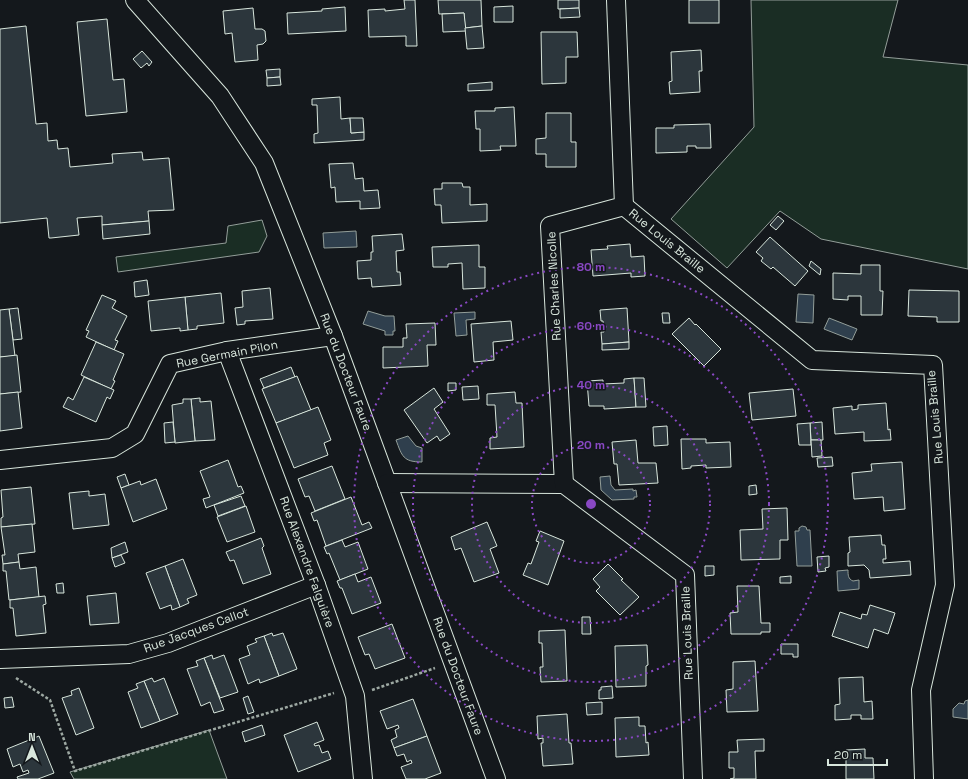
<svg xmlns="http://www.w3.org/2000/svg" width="968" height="779" viewBox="0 0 968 779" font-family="'Space Grotesk',sans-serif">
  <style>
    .green { fill: #1a2d24; stroke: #939e99 }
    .water { fill: #2f3f4d; stroke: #939e99 }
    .building { fill: #2c363c; stroke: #d8e6dc }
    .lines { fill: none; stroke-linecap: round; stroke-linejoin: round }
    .minor-casing { stroke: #d8e6dc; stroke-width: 20 }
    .path { stroke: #9da8a2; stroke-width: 2.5; stroke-dasharray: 3 2; stroke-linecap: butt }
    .minor { stroke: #14181c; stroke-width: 18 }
    .ring { fill: none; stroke: #8948c3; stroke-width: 2; stroke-dasharray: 2 4 }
    .labels { text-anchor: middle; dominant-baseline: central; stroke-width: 3; stroke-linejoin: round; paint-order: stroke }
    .street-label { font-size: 12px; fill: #d8e6dc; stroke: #14181c }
    .centre { fill: #8948c3; stroke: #14181c; stroke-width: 2 }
    .ring-label { font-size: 12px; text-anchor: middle; font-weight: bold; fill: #8948c3; stroke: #14181c; stroke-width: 3; stroke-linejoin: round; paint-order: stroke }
  </style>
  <rect width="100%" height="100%" fill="#14181c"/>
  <g class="green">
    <polygon points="751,0 898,0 883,57 968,65 968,269 821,239 780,211 727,268 671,219 754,127"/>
    <polygon points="262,220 267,236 259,252 118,272 116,257 226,243 228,226"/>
    <polygon points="209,730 227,779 74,779 70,772"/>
  </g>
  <g class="water">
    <polygon points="356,231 357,247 324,248 323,233"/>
    <polygon points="798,294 814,295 813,323 796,322"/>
    <polygon points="368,311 385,316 394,316 395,331 393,331 393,335 385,335 385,331 363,324"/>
    <polygon points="475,312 475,319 466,320 467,335 456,336 454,313"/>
    <polygon points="829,318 857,329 852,340 824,329"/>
    <path d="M408,436l8,10 6,2v14c-19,0 -20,-6 -26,-22z"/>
    <polygon points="610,476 611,485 615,490 633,489 633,491 636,490 637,497 634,497 634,499 612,500 601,490 600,477"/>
    <polygon points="802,526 806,527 807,530 810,530 812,566 797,566 795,531 799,531 799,528"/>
    <path d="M848,570c0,5 0,9 5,11l6,-1v9l-21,2 -1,-20z"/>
    <polygon points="968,700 968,719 953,717 953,709 959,703 964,704 965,701"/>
  </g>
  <g class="building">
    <polygon points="404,0 415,0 417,46 406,46 406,36 369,37 368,10 385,9 385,11 405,9"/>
    <polygon points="438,0 481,0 482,26 465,28 464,13 439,14"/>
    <polygon points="558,0 579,0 579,8 558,9"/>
    <rect x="689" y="0" width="30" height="23"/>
    <polygon points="513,6 513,22 494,22 494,7"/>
    <polygon points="345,7 346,31 288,34 287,13 322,11 322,9"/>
    <polygon points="253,8 255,29 262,29 265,31 266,41 263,44 257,45 258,60 235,62 232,33 225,34 223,11"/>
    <polygon points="579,8 580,17 560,18 560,9"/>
    <polygon points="464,13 466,31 443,32 442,14"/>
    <polygon points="107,19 113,80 124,79 127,112 86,116 77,22"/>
    <polygon points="26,26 36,124 47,123 48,141 57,140 58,149 68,148 70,167 113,163 112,154 142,152 143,160 169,158 174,210 148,211 149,221 102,225 102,216 77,218 79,235 51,238 49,238 47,218 0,223 0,29"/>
    <polygon points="482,26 484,48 467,49 465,28"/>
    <polygon points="541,32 577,32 578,57 566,57 566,83 542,84"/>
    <polygon points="701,50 702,71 699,71 700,92 670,94 669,82 672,81 671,52"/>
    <polygon points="142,51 152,62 149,66 147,63 141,68 133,59"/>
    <polygon points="280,69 280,77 267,78 266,70"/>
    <polygon points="280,77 281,85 267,86 267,78"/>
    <polygon points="492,82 492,90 468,91 468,84"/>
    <polygon points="340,97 341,119 350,118 351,133 364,132 364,140 314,143 314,134 318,133 317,105 312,105 312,99"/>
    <polygon points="514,107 516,146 500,146 501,150 480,151 480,129 476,129 475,111 495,111 495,108"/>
    <polygon points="546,113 571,113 571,142 576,142 576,167 546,167 546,154 536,154 536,139 546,138"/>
    <polygon points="350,118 363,118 364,132 351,133"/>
    <polygon points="710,124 711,148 696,148 696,146 687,146 687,152 656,153 656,128 674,128 674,125"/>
    <polygon points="353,163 355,179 363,178 364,191 378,190 380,208 360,209 360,201 336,202 335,187 331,188 329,164"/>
    <polygon points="442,183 462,183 463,187 470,187 470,205 487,204 487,221 442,223 441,205 435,205 434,189 442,189"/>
    <polygon points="778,216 784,221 776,230 770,225"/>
    <polygon points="149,221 150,234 103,239 102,225"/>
    <polygon points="402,234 404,250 396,251 397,272 400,272 401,285 372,287 371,278 358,279 357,261 371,260 371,252 373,252 372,236"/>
    <polygon points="770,237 808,271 795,286 773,267 771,269 761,261 763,258 756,252"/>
    <polygon points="630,244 631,257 644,256 645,276 631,277 631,273 593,276 591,250 608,249 607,246"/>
    <polygon points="479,245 479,267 485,267 485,288 463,289 462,263 448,264 448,267 433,267 432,247"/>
    <polygon points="811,261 821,269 820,275 809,266"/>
    <polygon points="861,265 880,265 880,291 883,291 882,315 861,315 861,296 848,296 848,300 833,299 833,273 861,274"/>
    <polygon points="147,280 149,295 135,297 134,282"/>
    <polygon points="270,288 273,319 245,321 245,324 237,325 235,308 243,307 242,291"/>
    <polygon points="909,290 959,291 959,322 937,322 937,317 908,316"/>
    <polygon points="221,293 224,323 197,326 197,329 188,330 185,297"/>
    <polygon points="102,295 116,301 112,308 127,316 115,340 118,341 114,350 86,337 89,331 86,330"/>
    <polygon points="185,297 188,330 180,331 180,328 151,331 148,301"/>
    <polygon points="18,308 22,339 13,340 9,309"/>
    <polygon points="627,308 629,342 602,344 601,332 604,332 603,321 601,321 600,310"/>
    <polygon points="9,309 15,356 0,357 0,310"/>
    <polygon points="662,313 669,313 670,323 663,323"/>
    <polygon points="689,318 695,325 696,324 721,349 704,366 672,334"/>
    <polygon points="511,321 513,340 493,342 494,360 474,362 471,324"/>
    <polygon points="435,323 436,345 427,345 428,366 383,368 383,347 403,347 403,338 407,338 406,324"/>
    <polygon points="96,342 124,354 113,380 115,381 111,389 81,375"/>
    <polygon points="629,342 629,349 602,350 602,344"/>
    <polygon points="17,355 21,392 0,394 0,357"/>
    <polygon points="291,367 295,377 264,388 260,379"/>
    <polygon points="297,376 311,410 276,423 262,389"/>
    <polygon points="84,377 114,390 110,399 107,397 96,422 63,407 68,397 73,400"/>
    <polygon points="634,378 636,407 604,409 604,406 589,406 587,381 603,380 603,384 624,383 624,379"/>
    <polygon points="634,378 644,378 646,407 636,407"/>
    <polygon points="448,383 456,383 456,390 448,391"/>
    <polygon points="478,386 479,399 463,400 462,387"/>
    <polygon points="434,388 443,402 434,409 450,434 440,441 437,436 427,443 404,410"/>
    <polygon points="793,389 796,416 752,420 749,393"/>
    <polygon points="18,392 22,428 0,431 0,394"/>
    <polygon points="515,392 516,403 522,403 524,447 490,449 490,438 497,437 495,405 487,405 487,394"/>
    <polygon points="200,398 200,402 211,401 215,440 195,441 191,399"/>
    <polygon points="183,399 191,399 195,441 175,443 172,405 183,403"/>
    <polygon points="886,403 888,430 890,429 891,440 864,441 864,432 835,434 833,408 852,406 852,410 858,409 858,405"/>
    <polygon points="318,407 331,440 324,443 328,455 294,468 276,423"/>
    <polygon points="173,422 175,442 165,443 164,423"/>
    <polygon points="822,422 823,440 811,440 810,423"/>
    <polygon points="810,423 811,445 799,445 797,424"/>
    <polygon points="667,426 668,445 654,446 653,427"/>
    <polygon points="681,439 706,439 706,443 730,442 731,467 706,468 706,465 691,466 691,468 682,469"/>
    <polygon points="636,440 638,463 656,463 658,483 619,485 617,464 614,464 612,442"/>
    <polygon points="811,440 821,440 822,456 812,457"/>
    <polygon points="832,457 833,466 818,467 817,458"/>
    <polygon points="228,460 238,487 241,486 244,493 206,508 203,499 210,497 200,471"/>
    <polygon points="902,462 905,509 884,511 883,497 854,499 852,473 872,471 871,464"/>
    <polygon points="332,466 345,499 315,511 309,496 305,497 298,479"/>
    <polygon points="125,474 129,485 121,488 117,477"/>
    <polygon points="156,479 167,509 133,522 121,488 140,481 141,485"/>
    <polygon points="756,485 757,494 749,495 749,486"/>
    <polygon points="31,487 35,524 1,527 1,518 3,517 1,490"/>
    <polygon points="89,491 89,496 105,494 109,525 73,529 69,493"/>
    <polygon points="241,496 245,506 218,516 214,505"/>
    <polygon points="351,497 362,525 369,522 372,528 326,546 317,520 314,521 311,513"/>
    <polygon points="246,506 255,532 227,542 217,517"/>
    <polygon points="787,508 788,540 780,540 780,559 741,560 740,530 763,529 762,509"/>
    <polygon points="487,522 497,546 490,549 499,573 474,582 461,548 455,550 451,537"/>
    <polygon points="32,524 35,552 18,554 19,562 3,564 2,555 5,555 1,527"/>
    <polygon points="540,531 564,541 548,585 523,575 528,563 531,564 539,542 536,541"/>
    <polygon points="881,535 882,545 885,545 886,559 883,559 883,563 910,561 911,575 870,578 869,570 864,565 848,566 848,553 850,552 849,537"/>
    <polygon points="261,538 264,546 262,548 271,574 243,584 234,560 230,561 226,552"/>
    <polygon points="342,540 345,547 358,542 368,569 340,580 329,553 327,554 324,547"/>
    <polygon points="125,542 128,552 112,558 111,548"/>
    <polygon points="121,555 125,563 115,567 112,558"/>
    <polygon points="829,556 829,567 825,568 826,571 818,572 817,557"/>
    <polygon points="183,559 197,595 187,599 189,603 180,607 165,566"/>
    <polygon points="19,562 20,569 36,567 39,597 9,600 6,571 3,571 3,564"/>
    <polygon points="608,564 623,579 621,580 639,597 620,615 596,591 600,587 593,579"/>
    <polygon points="165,566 180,607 172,610 171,605 160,609 146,573"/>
    <polygon points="705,566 714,566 714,575 705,576"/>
    <polygon points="355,574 358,582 371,577 381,603 352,614 342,588 340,588 337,581"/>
    <polygon points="791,576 791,583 780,583 780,577"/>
    <polygon points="63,583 64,593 57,593 56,584"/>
    <polygon points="737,586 759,586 761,623 770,623 770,632 761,632 761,634 731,634 730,613 738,612"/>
    <polygon points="116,593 119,623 90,625 87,596"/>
    <polygon points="45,596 46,604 43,605 46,633 16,636 13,608 10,608 10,600"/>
    <polygon points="870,605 895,613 888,634 874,629 868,648 832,636 840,612 861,619 862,614 867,615"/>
    <polygon points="582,617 590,617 591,634 582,634"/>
    <polygon points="392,624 405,658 375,669 369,654 365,655 358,637"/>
    <polygon points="565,630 567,681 541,682 540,667 543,667 542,643 539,643 539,631"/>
    <polygon points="272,633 273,636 283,633 297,669 279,676 264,636"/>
    <polygon points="264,636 279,676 260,683 259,679 248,684 239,659 250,655 247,646 257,642 255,639"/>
    <polygon points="781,644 798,644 798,657 793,657 793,654 781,654"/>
    <polygon points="647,645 648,665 646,666 646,686 616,687 615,646"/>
    <polygon points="212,655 213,659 224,655 238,692 220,698 204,658"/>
    <polygon points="204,658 224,710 214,713 210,702 201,706 187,669 198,666 196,661"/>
    <polygon points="755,661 758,711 727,712 726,690 733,689 733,662"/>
    <polygon points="863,677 864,702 872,701 873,719 861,719 861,715 851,715 851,719 835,720 835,705 840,704 839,678"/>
    <polygon points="152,678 154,682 164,678 178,714 160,721 144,681"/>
    <polygon points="144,681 160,721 141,728 128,692 138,688 136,684"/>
    <polygon points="612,686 613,698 599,699 599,690 601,690 601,687"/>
    <polygon points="79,688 94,728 76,735 62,698 72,695 71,691"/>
    <polygon points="248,696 254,712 248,714 243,698"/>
    <polygon points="12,697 14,707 5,708 4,698"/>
    <polygon points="413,699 427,736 394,748 391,740 397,737 395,730 399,728 398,725 387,729 380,711"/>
    <polygon points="602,702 602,714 587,715 586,703"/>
    <polygon points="567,714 569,743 571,743 573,764 543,766 541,743 543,743 543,738 538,739 537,716"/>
    <polygon points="639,717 639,726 645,726 646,743 648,742 649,755 616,757 615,718"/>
    <polygon points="317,722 324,740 314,744 315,746 319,745 322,753 328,751 331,759 298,772 284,735"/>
    <polygon points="262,725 265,735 245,742 242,732"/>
    <polygon points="39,736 54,773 38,779 18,779 17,777 29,773 28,770 23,772 20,764 13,767 7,749"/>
    <polygon points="427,736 441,773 425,779 406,779 401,767 412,763 411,760 407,762 404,754 397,756 394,748"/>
    <polygon points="764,739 764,751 755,751 756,779 730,779 734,778 734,768 729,768 729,752 738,752 737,740"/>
    <polygon points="865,749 865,758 873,758 874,779 846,779 846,750"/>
  </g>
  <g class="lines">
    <defs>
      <g id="minor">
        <polyline points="135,0 220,96 264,163 333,336 496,779"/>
        <polyline points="624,206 812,360 933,365 945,585 921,690 924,779"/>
        <polyline points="227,351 316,585 355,696 363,779"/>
        <polyline points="0,460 112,448 135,434 170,364 227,351 333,336"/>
        <polyline points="387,483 564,484 685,575 693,779"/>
        <polyline points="564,484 550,226 624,206 616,0"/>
        <polyline points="0,659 129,654 168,643 316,585"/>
      </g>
    </defs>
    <use href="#minor" class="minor-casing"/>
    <g class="path">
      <polyline points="16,678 50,700 75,771 334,693"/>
      <polyline points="372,690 435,668"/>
    </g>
    <use href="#minor" class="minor"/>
  </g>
  <g class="ring">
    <circle cx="591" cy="504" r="59"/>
    <circle cx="591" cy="504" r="119"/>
    <circle cx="591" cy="504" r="178"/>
    <circle cx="591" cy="504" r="237"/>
  </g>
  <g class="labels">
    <g class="street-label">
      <text transform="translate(667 241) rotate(39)">Rue Louis Braille</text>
      <text transform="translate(554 286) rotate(-93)">Rue Charles Nicolle</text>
      <text transform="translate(227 354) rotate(-11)">Rue Germain Pilon</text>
      <text transform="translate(346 372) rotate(69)">Rue du Docteur Faure</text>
      <text transform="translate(935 417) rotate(-95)">Rue Louis Braille</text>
      <text transform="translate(307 562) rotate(70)">Rue Alexandre Falguière</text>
      <text transform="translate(196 630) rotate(-20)">Rue Jacques Callot</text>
      <text transform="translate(687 633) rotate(-92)">Rue Louis Braille</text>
      <text transform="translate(458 676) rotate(70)">Rue du Docteur Faure</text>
    </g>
  </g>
  <circle cx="591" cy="504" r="6" class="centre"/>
  <g class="ring-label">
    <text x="591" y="271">80 m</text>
    <text x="591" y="330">60 m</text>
    <text x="591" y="389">40 m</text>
    <text x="591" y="449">20 m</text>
  </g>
  <g transform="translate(32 747)" stroke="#14181c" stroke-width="3" paint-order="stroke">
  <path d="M0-3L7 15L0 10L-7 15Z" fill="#d8e6dc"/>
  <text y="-6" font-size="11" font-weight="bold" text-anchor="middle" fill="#d8e6dc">N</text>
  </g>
  <path d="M828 759v6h59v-6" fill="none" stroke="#d8e6dc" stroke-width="2"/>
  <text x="834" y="759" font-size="12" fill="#d8e6dc" stroke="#14181c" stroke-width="3" paint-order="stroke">20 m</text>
</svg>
